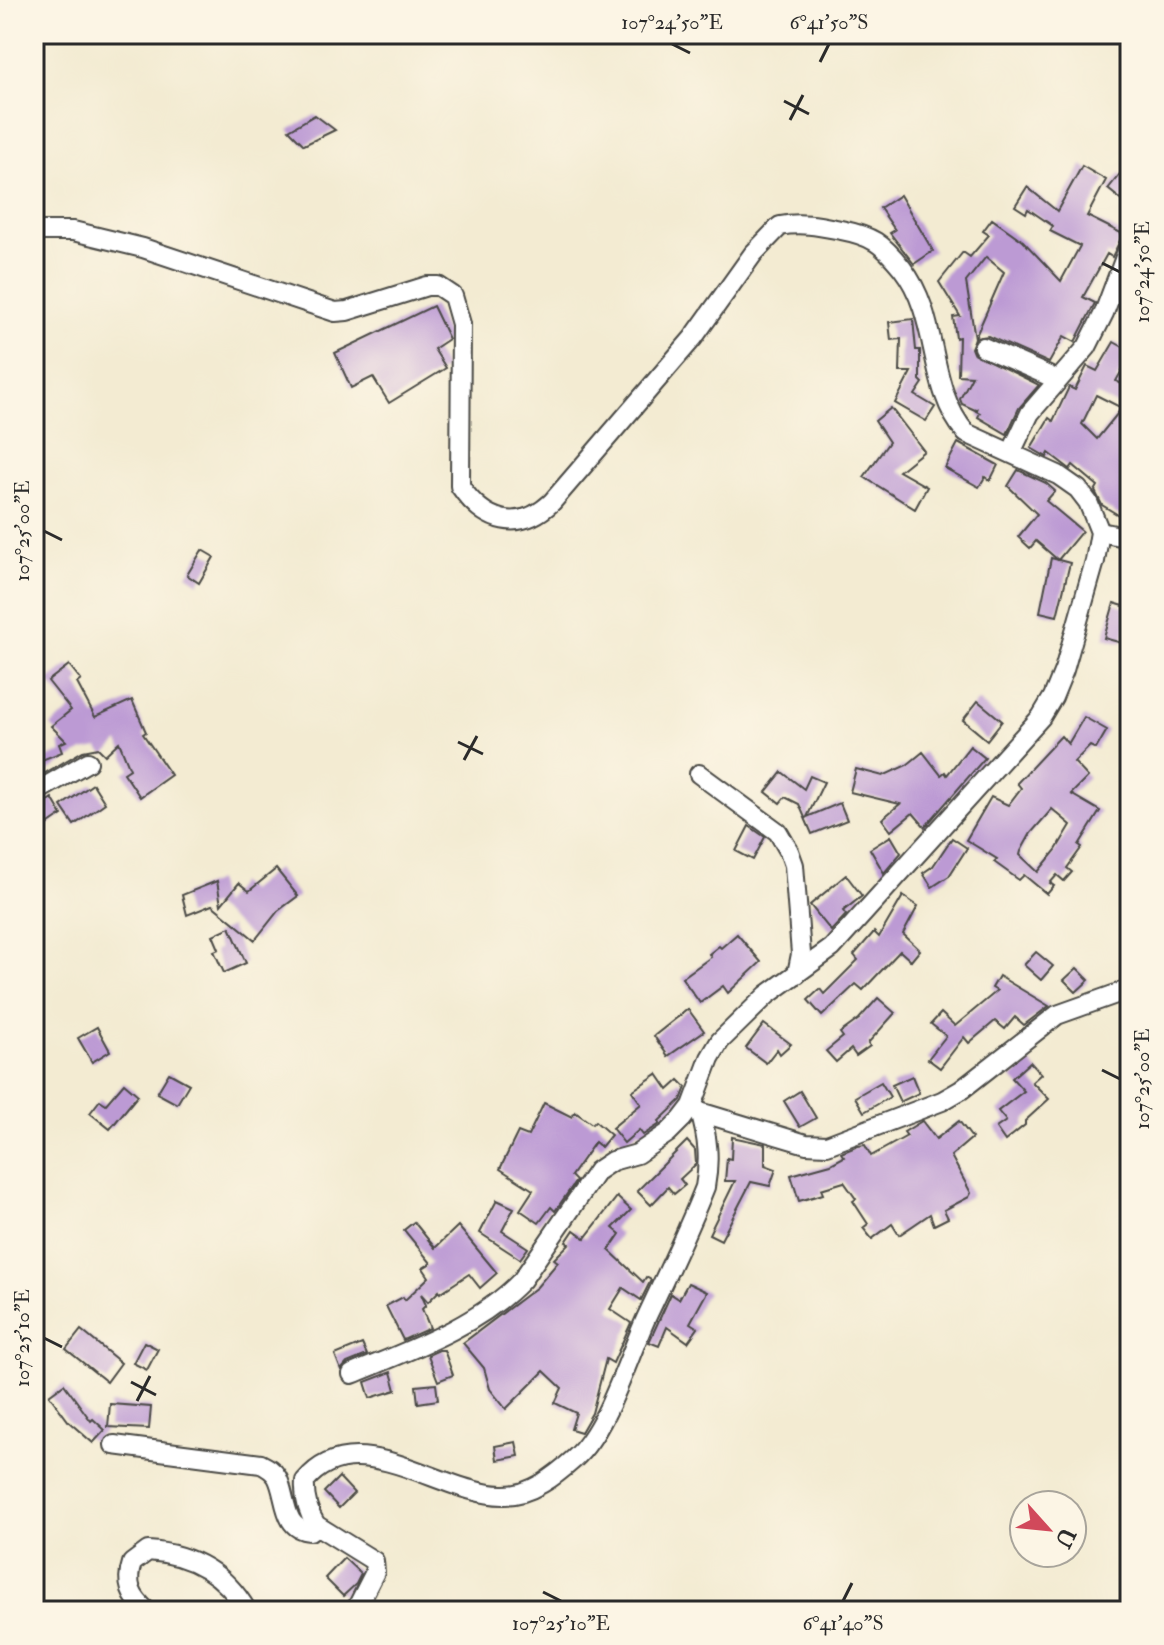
<svg xmlns="http://www.w3.org/2000/svg" width="1164" height="1645" viewBox="0 0 1164 1645" font-family="'IM FELL Double Pica',serif">
  <style>
    .building { fill: #bc9ad4; fill-rule: evenodd }
    .lines { fill: none; stroke-linecap: round; stroke-linejoin: round }
    .minor-casing { stroke: #494844; stroke-width: 22 }
    .minor { stroke: #fff; stroke-width: 18 }
    .ticks { fill: none; stroke: #2b2b2b; stroke-width: 3 }
    .neatline { fill: none; stroke: #2b2b2b; stroke-width: 3 }
    .ticks-label { font-size: 20px; text-anchor: middle; fill: #2b2b2b }
  </style>
  <rect width="100%" height="100%" fill="#fcf5e5"/>
  <filter id="ink" filterUnits="userSpaceOnUse"><feTurbulence type="fractalNoise" baseFrequency=".0125" numOctaves="2"/><feDisplacementMap in="SourceGraphic" scale="16" xChannelSelector="R" yChannelSelector="G"/><feConvolveMatrix kernelMatrix="1 2 1 2 8 2 1 2 1" color-interpolation-filters="sRGB"/></filter>
  <filter id="wash" filterUnits="userSpaceOnUse"><feTurbulence type="fractalNoise" baseFrequency=".006" numOctaves="4" result="noise"/><feDisplacementMap in="SourceGraphic" scale="32" xChannelSelector="R" yChannelSelector="G"/><feGaussianBlur stdDeviation="1.8" result="paint"/><feColorMatrix in="noise" values="0 0 0 0 0 0 0 0 0 0 0 0 0 0 0 0 0 1.4 0 .05"/><feComposite in="paint" operator="in"/></filter>
  <g filter="url(#wash)">
    <rect width="100%" height="100%" fill="#f3ebd2"/>
    <g id="blocks">
      <g class="building">
        <polygon points="315,115 335,130 304,145 289,130"/>
        <polygon points="1082,166 1106,180 1087,216 1123,234 1112,257 1107,254 1083,297 1095,303 1075,342 1064,336 1049,363 988,336 975,338 1004,272 986,257 966,282 975,338 971,348 973,353 1039,385 1019,408 1007,434 978,417 980,413 976,411 978,408 975,410 962,404 960,399 972,376 958,375 959,337 956,338 953,317 960,316 939,282 963,252 970,257 989,235 983,231 992,219 1023,241 1061,281 1080,246 1050,231 1053,226 1028,209 1026,213 1015,206 1027,187 1057,211"/>
        <polygon points="1120,174 1130,182 1130,207 1108,189"/>
        <polygon points="900,195 933,251 914,264 890,233 895,230 880,208"/>
        <polygon points="433,306 449,339 434,349 446,368 389,403 373,377 351,388 335,353"/>
        <polygon points="913,319 916,350 920,350 920,380 923,383 915,395 935,407 926,421 895,403 911,372 900,372 901,339 891,340 889,322"/>
        <path d="M1114,342l16,9v5l-14,25 14,7v115l-10,13 -18,-11 -7,-14 3,-5 -25,-21 -3,4 -21,-16 -2,4 -16,-9 18,-30 4,3 16,-34 6,3 12,-24 10,5zM1096,395l26,13 -25,31 -15,-15z"/>
        <polygon points="891,408 924,451 899,471 927,487 915,509 864,477 889,442 875,421"/>
        <polygon points="958,443 998,465 990,481 985,477 979,487 945,468"/>
        <polygon points="1018,470 1046,483 1055,491 1046,501 1082,531 1058,560 1036,541 1030,548 1018,537 1037,514 1008,486"/>
        <polygon points="202,550 214,557 199,583 187,575"/>
        <polygon points="1051,558 1070,563 1057,616 1040,612"/>
        <polygon points="1114,603 1130,608 1122,643 1104,638"/>
        <polygon points="69,665 81,680 77,683 95,717 132,700 146,732 143,734 171,775 140,797 124,773 130,769 119,742 105,755 98,748 83,751 38,777 34,763 62,752 59,744 66,741 51,726 71,710 48,681"/>
        <polygon points="978,701 1002,721 987,740 963,720"/>
        <path d="M1084,717l23,13 -11,19 -6,-3 -16,16 14,15 -17,17 29,17 -21,34 3,2 -15,21 5,4 -8,9 -7,-6 -7,8 4,3 -7,8 -23,-19 -5,5 -25,-18 3,-3 -31,-19 25,-43 17,8 13,-17 -4,-5 44,-47 7,8zM1052,809l19,16 -15,25 -18,22 -18,-17 1,-4 10,-18z"/>
        <polygon points="970,746 985,758 925,827 913,813 891,831 882,819 900,804 850,792 856,769 883,776 907,765 923,752 941,775 945,772 947,775"/>
        <polygon points="782,772 804,789 810,776 824,782 807,817 840,803 847,820 812,834 799,804 785,797 780,803 766,792"/>
        <polygon points="93,784 105,803 74,825 61,806"/>
        <polygon points="52,798 62,815 34,834 34,810"/>
        <polygon points="749,826 765,837 753,860 736,851"/>
        <polygon points="891,836 901,853 884,873 870,849"/>
        <polygon points="952,838 967,848 949,876 932,887 923,873 933,866"/>
        <polygon points="276,869 298,896 278,911 255,940 212,905 187,915 182,895 217,881 221,905 239,883 249,891"/>
        <polygon points="846,875 862,896 843,911 846,915 831,931 810,905"/>
        <polygon points="903,896 918,906 903,934 920,950 911,961 900,951 863,990 856,984 822,1016 808,1000 820,989 824,994 858,960 854,955 874,932 879,937"/>
        <polygon points="230,927 246,963 224,973 214,951 219,949 213,935"/>
        <polygon points="737,934 761,962 728,993 723,986 700,1003 682,978 711,957 709,954 719,946 721,948"/>
        <polygon points="1036,952 1053,966 1041,980 1024,965"/>
        <polygon points="1077,968 1089,980 1076,992 1064,980"/>
        <polygon points="999,976 1049,1006 1024,1025 1015,1017 1005,1029 995,1021 969,1043 964,1037 940,1068 928,1059 946,1036 931,1024 941,1013 955,1026 997,991 992,988"/>
        <polygon points="878,998 895,1013 868,1043 870,1046 856,1056 851,1049 836,1062 826,1051 843,1037 840,1033 859,1019"/>
        <polygon points="688,1009 704,1031 668,1056 654,1036"/>
        <polygon points="764,1024 791,1044 780,1054 777,1049 766,1063 746,1048"/>
        <polygon points="97,1027 110,1051 92,1062 78,1038"/>
        <polygon points="1030,1062 1041,1074 1032,1082 1049,1099 1025,1121 1025,1125 1005,1141 996,1128 1006,1121 998,1111 1024,1091 1012,1078"/>
        <polygon points="169,1073 189,1084 177,1104 157,1093"/>
        <polygon points="657,1074 668,1090 679,1080 686,1087 681,1100 659,1121 660,1124 643,1135 639,1130 624,1143 612,1128 641,1104 632,1091"/>
        <polygon points="912,1076 919,1093 900,1102 892,1085"/>
        <polygon points="881,1082 890,1097 864,1112 855,1097"/>
        <polygon points="124,1083 138,1095 110,1129 90,1113 100,1100 106,1104"/>
        <polygon points="800,1091 816,1118 800,1127 784,1101"/>
        <polygon points="544,1103 572,1117 575,1112 592,1124 595,1121 611,1135 601,1147 595,1142 571,1176 576,1181 555,1211 551,1207 539,1223 520,1210 533,1190 500,1169 518,1132 528,1136"/>
        <polygon points="922,1121 936,1139 959,1121 972,1138 951,1156 971,1193 969,1197 944,1210 948,1218 934,1225 930,1214 899,1235 892,1224 872,1239 863,1228 868,1224 853,1201 856,1199 844,1182 821,1189 823,1194 799,1201 791,1175 831,1164 844,1157 841,1153 858,1146 865,1145 871,1156 907,1136 904,1132"/>
        <polygon points="732,1137 765,1144 765,1165 776,1169 770,1186 751,1182 721,1240 709,1234 735,1181 725,1181 727,1158 731,1159"/>
        <polygon points="687,1141 695,1150 696,1164 680,1179 685,1185 674,1194 668,1187 651,1205 637,1191"/>
        <polygon points="617,1197 631,1210 613,1228 620,1234 609,1250 643,1282 646,1277 651,1280 641,1300 623,1288 610,1309 631,1323 613,1363 606,1359 592,1413 581,1432 571,1429 576,1413 555,1403 562,1388 544,1371 506,1409 490,1389 484,1368 463,1343 537,1287 558,1262 554,1259 569,1244 566,1242 574,1230 585,1238"/>
        <polygon points="497,1200 514,1208 502,1231 528,1248 520,1259 480,1233"/>
        <polygon points="414,1222 435,1248 458,1226 497,1273 480,1288 469,1274 440,1293 439,1291 428,1302 421,1294 426,1305 422,1309 430,1328 403,1340 386,1306 403,1297 405,1300 429,1277 423,1268 431,1263 404,1230"/>
        <polygon points="688,1283 707,1292 690,1323 698,1328 688,1342 667,1327 659,1346 649,1342 671,1294 679,1299"/>
        <polygon points="81,1330 121,1363 107,1382 66,1349"/>
        <polygon points="144,1342 158,1349 147,1370 133,1363"/>
        <polygon points="362,1344 367,1355 347,1363 341,1370 335,1355"/>
        <polygon points="439,1350 444,1350 453,1375 438,1381 428,1355"/>
        <polygon points="391,1372 396,1390 370,1398 365,1382"/>
        <polygon points="64,1384 91,1421 93,1419 105,1430 93,1443 69,1422 49,1395"/>
        <polygon points="436,1384 438,1400 418,1403 416,1386"/>
        <polygon points="110,1404 151,1407 149,1429 108,1427"/>
        <polygon points="516,1442 519,1456 497,1460 495,1446"/>
        <polygon points="339,1477 354,1493 339,1508 324,1492"/>
        <polygon points="344,1558 361,1574 356,1584 343,1596 325,1578"/>
      </g>
    </g>
  </g>
  <g filter="url(#ink)">
    <use href="#blocks" fill-opacity="0" stroke="#494844" stroke-width="2"/>
    <g class="lines">
      <defs>
        <g id="minor">
          <path d="M34,231h39l70,17 192,64 12,-1 80,-25h11l15,10 8,28 -1,162c25,37 59,47 92,16l141,-164 60,-84 27,-28c22,-4 40,0 61,4 31,6 41,13 61,38 39,50 24,118 64,165l92,42 20,14 10,13 12,30 -5,29 -31,109 -11,27 -12,20 -209,231 -65,47 -47,46 -10,17 -18,48 -10,13 -14,14 -31,21 -25,7 -15,10 -75,109c-44,46 -112,70 -170,94"/>
          <polyline points="983,347 1058,380"/>
          <polyline points="1011,453 1030,413 1087,347 1104,313 1130,244"/>
          <polyline points="1100,532 1130,538"/>
          <polyline points="699,774 778,832 789,851 794,865 801,954 797,974"/>
          <polyline points="34,793 88,762"/>
          <polyline points="694,1108 700,1112 806,1144 827,1145 942,1101 961,1090 1057,1015 1130,989"/>
          <path d="M114,1445l147,19c6,3 12,6 16,13 10,18 5,53 33,54l6,-6"/>
          <path d="M147,1611c-16,-14 -22,-27 -15,-48l16,-12c43,3 77,22 99,60"/>
          <path d="M355,1611l20,-39 -1,-11 -58,-36c-8,-13 -12,-29 -11,-44 51,-62 139,16 200,14 26,0 50,-19 69,-36 34,-30 54,-103 74,-145 20,-42 40,-84 57,-127 5,-27 3,-49 -5,-75"/>
        </g>
      </defs>
      <use href="#minor" class="minor-casing"/>
      <use href="#minor" class="minor"/>
    </g>
  </g>
  <path class="ticks" d="M672,44l18,9M820,62l9,-18M784,101l25,13M790,120l13,-25M1102,263l18,9M44,531l18,9M458,742l25,12M464,760l13,-24M1102,1070l18,9M44,1338l18,9M131,1382l25,13M137,1401l13,-25M543,1592l18,9M843,1601l9,-18"/>
  <rect width="1164" height="1645" fill="none" stroke="#fcf5e5" stroke-width="88"/>
  <g transform="translate(1048 1529) rotate(117)"><circle r="38" fill="#fcf5e5" stroke="#a8a49b" stroke-width="2"/>
  <path d="M0-6L14 30L0 20L-14 30Z" fill="#d1495b"/>
  <text y="-12" font-size="22" font-weight="bold" text-anchor="middle" fill="#2b2b2b">U</text>
  </g>
  <rect x="44" y="44" width="1076" height="1557" class="neatline"/>
  <g class="ticks-label">
    <text x="672" y="29">107°24'50"E</text>
    <text x="829" y="29">6°41'50"S</text>
    <text transform="translate(1142 272) rotate(-90)" y="7">107°24'50"E</text>
    <text transform="translate(22 531) rotate(-90)" y="7">107°25'00"E</text>
    <text transform="translate(1142 1079) rotate(-90)" y="7">107°25'00"E</text>
    <text transform="translate(22 1338) rotate(-90)" y="7">107°25'10"E</text>
    <text x="561" y="1630">107°25'10"E</text>
    <text x="843" y="1630">6°41'40"S</text>
  </g>
</svg>
